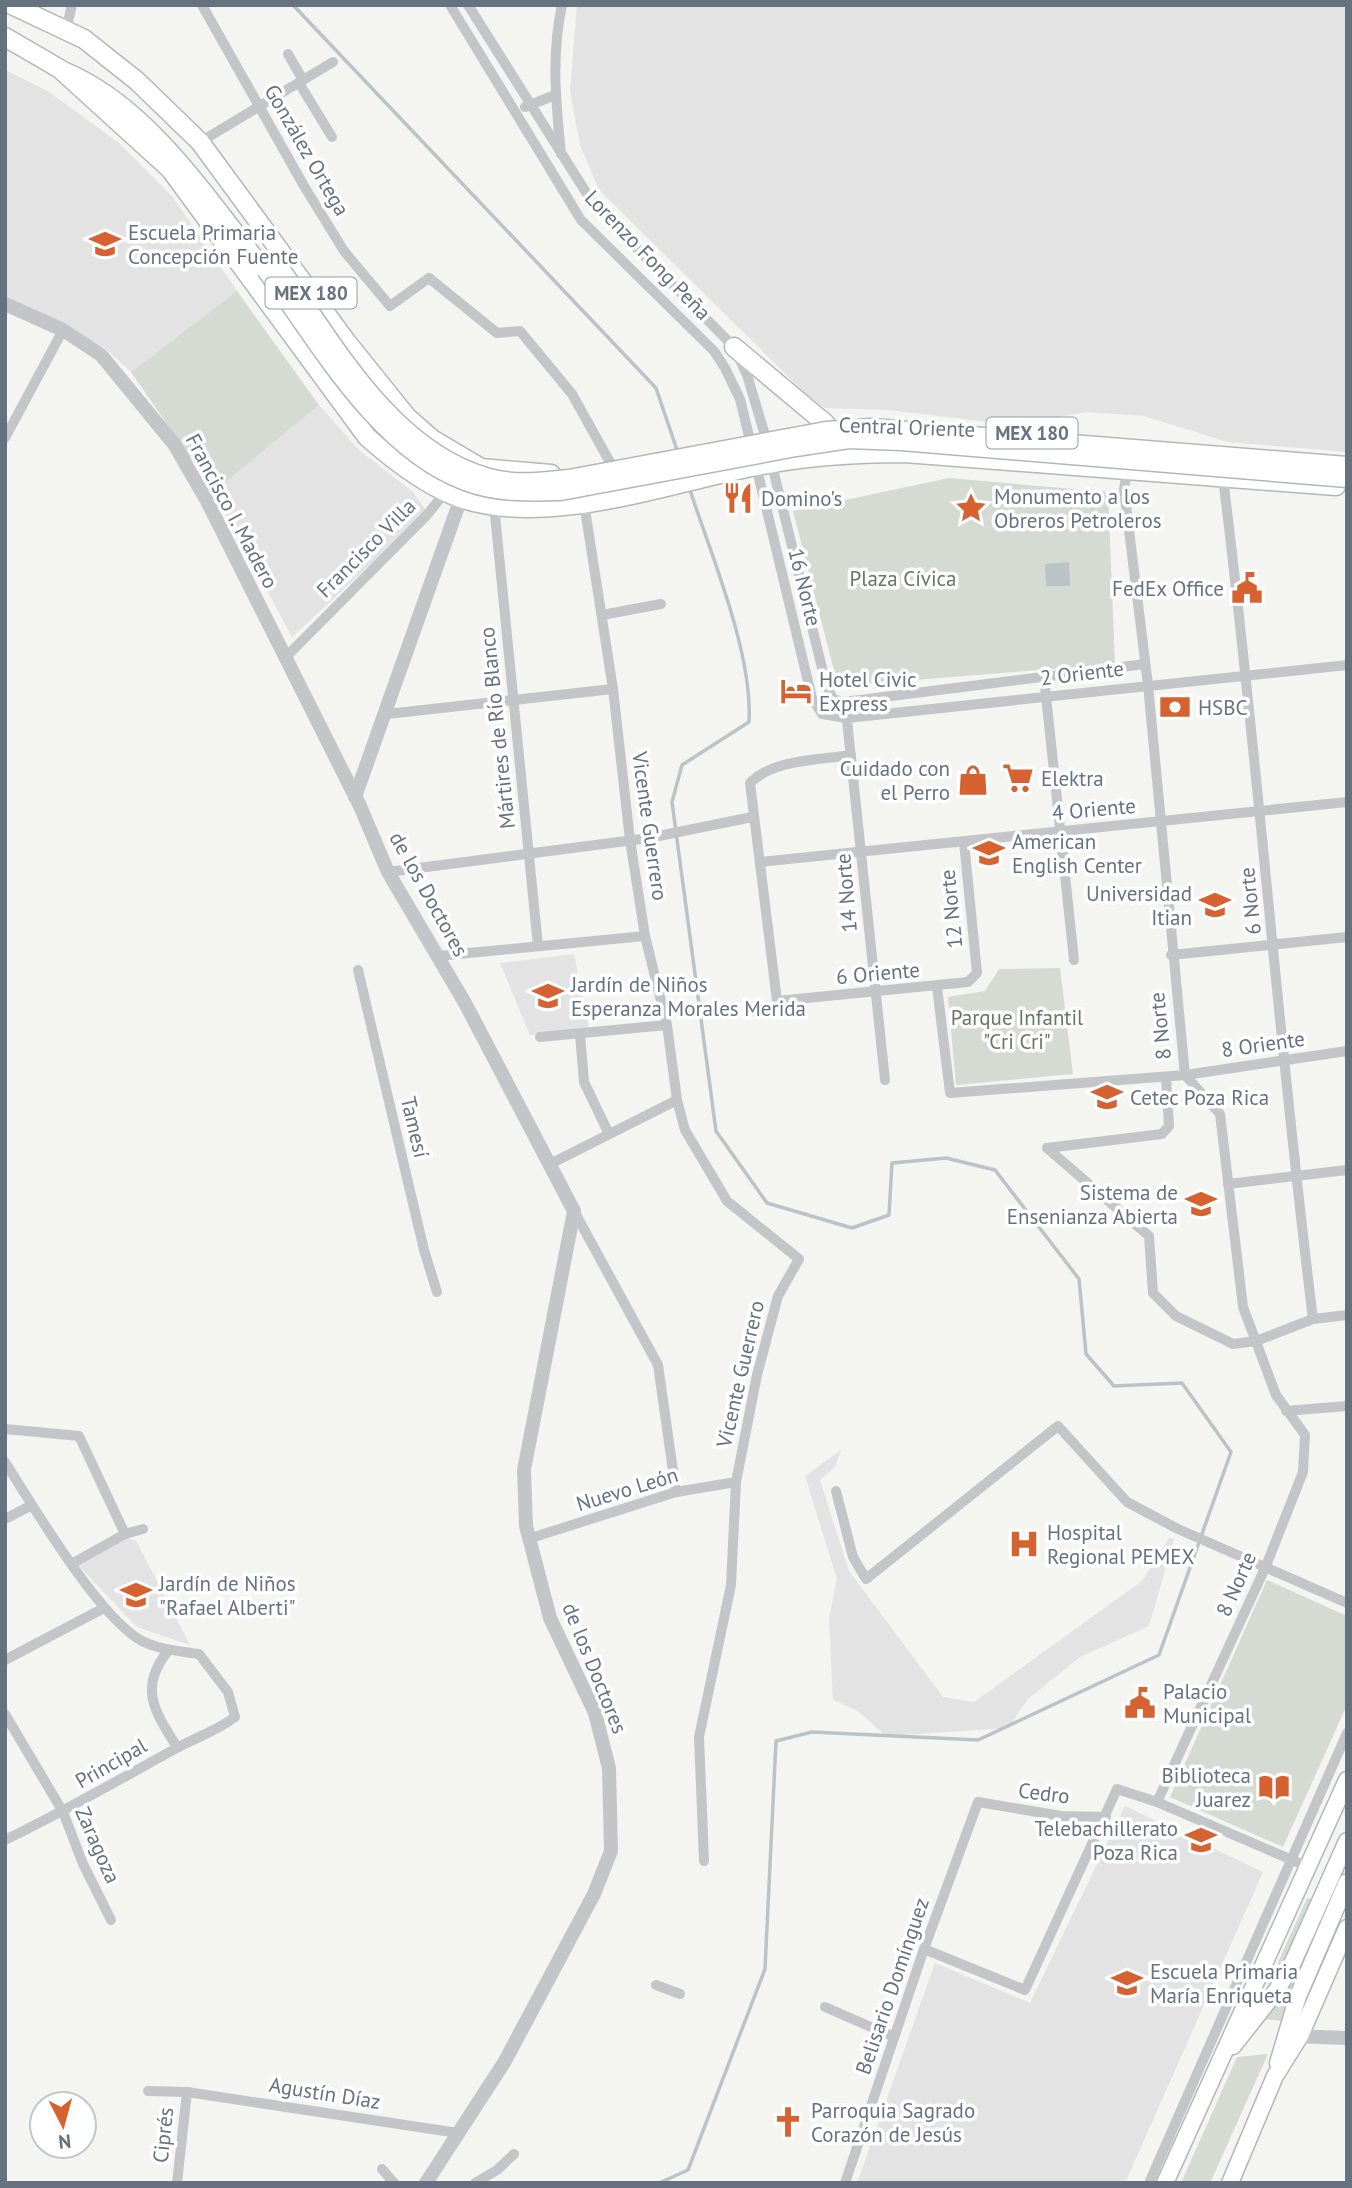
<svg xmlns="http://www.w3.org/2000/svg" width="1352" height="2188" viewBox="0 0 1352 2188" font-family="'PT Sans',sans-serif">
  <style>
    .built { fill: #e2e3e2 }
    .green { fill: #d5dbd2 }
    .water { fill: #bac3c8 }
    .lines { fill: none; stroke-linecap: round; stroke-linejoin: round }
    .stream { stroke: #bac3c8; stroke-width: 3.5 }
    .secondary-casing { stroke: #b3b7bb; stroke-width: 19 }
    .primary-casing { stroke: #b4b7ba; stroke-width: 21 }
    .trunk-casing { stroke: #b3b6b9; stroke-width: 21 }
    .minor { stroke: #c3c5c9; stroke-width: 10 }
    .tertiary { stroke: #c3c5c9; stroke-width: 14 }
    .secondary { stroke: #fff; stroke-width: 16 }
    .primary { stroke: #fff; stroke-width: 18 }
    .trunk { stroke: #fff; stroke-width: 18 }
    .secondary-bridge-casing { stroke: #b3b7bb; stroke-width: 19; stroke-linecap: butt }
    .primary-bridge-casing { stroke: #b4b7ba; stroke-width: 21; stroke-linecap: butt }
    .secondary-bridge { stroke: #fff; stroke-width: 16 }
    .primary-bridge { stroke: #fff; stroke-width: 18 }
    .labels { text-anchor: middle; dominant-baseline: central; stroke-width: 7; stroke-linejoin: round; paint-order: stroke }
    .shield { fill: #fff; stroke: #949ca6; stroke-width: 2 }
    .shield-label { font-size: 19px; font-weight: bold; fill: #667280 }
    .street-label { font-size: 21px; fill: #667280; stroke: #fff }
    .poi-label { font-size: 21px; fill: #667280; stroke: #fff; text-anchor: start }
    .park-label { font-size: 21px; fill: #667764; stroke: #fff }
  </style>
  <rect width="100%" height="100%" fill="#f4f4f1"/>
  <g class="built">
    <polygon points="577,5 1347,5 1347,452 1228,442 1144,416 1085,412 1015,425 889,410 825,408 806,394 599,190 580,145 570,92"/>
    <polygon points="5,70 49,92 119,143 172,196 237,291 131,372 105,348 5,296"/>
    <polygon points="319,405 359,450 412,491 425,509 422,517 292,637 214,492"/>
    <polygon points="574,954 589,1029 530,1035 500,963"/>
    <polygon points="841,1450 835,1467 820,1480 849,1571 943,1697 974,1702 1142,1581 1169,1538 1174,1539 1149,1626 1080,1657 1028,1699 1008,1728 886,1736 858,1711 833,1700 829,1618 837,1579 805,1476"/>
    <polygon points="128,1538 136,1541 190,1645 137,1627 77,1564"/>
    <polygon points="1125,1806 1263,1872 1125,2183 857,2183 935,1963 1030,2003"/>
  </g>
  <g class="green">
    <polygon points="237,291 319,405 214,492 131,372"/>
    <polygon points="949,478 1108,492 1115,664 838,686 793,511"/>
    <polygon points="1060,968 1073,1074 956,1085 948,997 985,991 999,969"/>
    <polygon points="1267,1580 1347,1616 1347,1705 1283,1847 1170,1797"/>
    <polygon points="1307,1898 1334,1908 1283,2021 1253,2018"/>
    <polygon points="1268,2054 1210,2183 1181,2183 1237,2057"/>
  </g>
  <polygon class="water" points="1069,562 1070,586 1046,586 1045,564"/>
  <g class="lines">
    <g class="stream">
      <polyline points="293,5 656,388 678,453"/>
      <path d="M659,2183l29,-13 77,-201 11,-228 36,-9 166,8 181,-85 72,-203 -49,-69 -68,3 -28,-32 -7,-75 -84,-109 -49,-12 -54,5 -3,52 -37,13 -85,-25 -51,-72 -44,-329 10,-37 67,-43c4,-69 -38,-167 -60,-235"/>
    </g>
    <defs>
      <g id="secondary">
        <path d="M63,70c85,34 146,130 202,200"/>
        <polyline points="1233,2046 1277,1990 1293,1962 1347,1841"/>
        <polyline points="1278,2063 1298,1996 1347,1882"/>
        <polyline points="1165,2183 1347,1780"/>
        <polyline points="1230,2183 1275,2076 1300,2036 1347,1928"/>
      </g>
      <g id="primary">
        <polyline points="12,5 84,39 137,81 200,142 346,341 407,417 432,439 481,468 551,474"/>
        <path d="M5,37l55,32 110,100 197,268c27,24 59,49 93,61 88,30 209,-15 297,-32 49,-10 97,-13 148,-13l431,33"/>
      </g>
      <polyline id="trunk" points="734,347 826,424"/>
    </defs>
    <use href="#secondary" class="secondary-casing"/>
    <use href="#primary" class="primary-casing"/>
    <use href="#trunk" class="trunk-casing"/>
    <g class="minor">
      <polyline points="202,5 304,186 344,251 390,306 429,278 497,333 520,331 572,394 611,464"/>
      <polyline points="450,5 581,220 714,351 725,368 740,399 812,698 822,714 847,718 1347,665"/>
      <polyline points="468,5 594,205 734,347 747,375 768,445"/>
      <polyline points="66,30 72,5"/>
      <polyline points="288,54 303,80"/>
      <polyline points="299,83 332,137"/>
      <polyline points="525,107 555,95"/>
      <polyline points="200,142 333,62"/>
      <path d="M561,154c-5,-51 -10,-98 1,-149"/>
      <polyline points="5,438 63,330"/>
      <polyline points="771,461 826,684 833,699 844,702 1145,664"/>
      <polyline points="1128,467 1124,489 1148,685 1185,1075 1220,1114 1243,1307 1276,1395 1305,1435 1303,1472 1266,1566 1157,1802"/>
      <path d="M1223,478c35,280 55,561 90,841"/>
      <polyline points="584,503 613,689 630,840 645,936 667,1025 677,1100 685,1130 727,1201 799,1259 778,1296 757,1375 736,1482 731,1585 699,1737 704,1861"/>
      <polyline points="494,505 538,946"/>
      <polyline points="602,615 661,604"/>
      <polyline points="285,658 426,516 448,489"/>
      <polyline points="1044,677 1074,960"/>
      <polyline points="846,711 885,1080"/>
      <polyline points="387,714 613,689"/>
      <path d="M851,755c-32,5 -77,4 -101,28l27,218 191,-19 9,-9 -13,-131"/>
      <polyline points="760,862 1347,802"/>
      <polyline points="388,872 649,838 752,817"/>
      <polyline points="1171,955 1347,937"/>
      <polyline points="438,956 645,936"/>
      <polyline points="358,970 424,1250 437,1292"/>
      <polyline points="937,987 950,1093 1185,1075 1347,1051"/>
      <polyline points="580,1034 584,1082 609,1134"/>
      <polyline points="540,1037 667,1025"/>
      <polyline points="1047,1148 1149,1236 1153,1293 1176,1316 1233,1344 1256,1341 1313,1319 1347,1315"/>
      <polyline points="1047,1148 1162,1134 1169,1126 1166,1077"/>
      <polyline points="552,1163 677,1100"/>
      <polyline points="1228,1184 1347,1170"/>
      <polyline points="574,1211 658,1365 676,1492"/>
      <polyline points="1286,1411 1347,1406"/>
      <polyline points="5,1429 79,1436 125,1534"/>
      <path d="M5,1462c28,44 94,156 137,179 18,9 37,10 57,13l29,38 7,25c-20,15 -41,21 -62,33 -56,31 -110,62 -168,90"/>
      <polyline points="836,1491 853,1557 866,1579 1058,1426 1127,1502 1178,1529 1347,1603"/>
      <polyline points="5,1519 32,1505"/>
      <polyline points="531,1538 676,1492 736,1482"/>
      <polyline points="73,1563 125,1534 143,1529"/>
      <path d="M168,1651c-30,37 -13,61 9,96"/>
      <polyline points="5,1660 104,1608"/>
      <polyline points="5,1714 63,1812 83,1864 111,1920"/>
      <polyline points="924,1949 1025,1990 1117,1789 1157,1802 1306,1866"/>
      <polyline points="656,1985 680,1994"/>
      <polyline points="825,2007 894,2037"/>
      <polyline points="148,2091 187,2092 458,2133"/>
      <polyline points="382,2169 394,2183"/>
      <polyline points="177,2183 187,2092"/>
      <polyline points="475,2183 497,2170 514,2154"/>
      <polyline points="845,2183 924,1949 978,1802 1061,1816 1106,1817"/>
      <polyline points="1149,2183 1347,1733"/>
    </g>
    <g class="tertiary">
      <polyline points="5,304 63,330 101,355 174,444 207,501 360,806 388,872 465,1003 574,1211 524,1470 526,1526 550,1618 595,1713 609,1768 611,1851 594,1894 505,2061 426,2183"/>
      <polyline points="355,797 461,498 467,489"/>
      <polyline points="1292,2036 1347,2038"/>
    </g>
    <use href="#secondary" class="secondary"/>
    <use href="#primary" class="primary"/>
    <use href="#trunk" class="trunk"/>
    <defs>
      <path id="secondary-bridge" d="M265,270c53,73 113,180 200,212 31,12 64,11 96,10l235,-44 53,-8 52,2 446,37"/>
      <path id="primary-bridge" d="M276,263c57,79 114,188 213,215 26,7 53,4 80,1l257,-48 46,-3 475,38"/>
    </defs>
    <use href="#secondary-bridge" class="secondary-bridge-casing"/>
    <use href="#primary-bridge" class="primary-bridge-casing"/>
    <use href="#secondary-bridge" class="secondary-bridge"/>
    <use href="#primary-bridge" class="primary-bridge"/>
  </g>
  <defs>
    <symbol id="school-bare" viewBox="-9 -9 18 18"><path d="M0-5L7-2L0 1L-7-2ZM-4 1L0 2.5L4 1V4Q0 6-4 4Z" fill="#d56230" stroke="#fff" stroke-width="2.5" paint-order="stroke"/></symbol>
    <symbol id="restaurant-bare" viewBox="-9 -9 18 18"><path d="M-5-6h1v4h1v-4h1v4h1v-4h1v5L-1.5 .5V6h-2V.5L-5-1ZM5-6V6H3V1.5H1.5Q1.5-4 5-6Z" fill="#d56230" stroke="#fff" stroke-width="2.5" paint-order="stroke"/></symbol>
    <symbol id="sight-bare" viewBox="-9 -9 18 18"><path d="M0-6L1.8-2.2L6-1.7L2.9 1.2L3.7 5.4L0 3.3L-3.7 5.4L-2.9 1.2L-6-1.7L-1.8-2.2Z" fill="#d56230" stroke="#fff" stroke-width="2.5" paint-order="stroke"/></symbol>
    <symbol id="civic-bare" viewBox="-9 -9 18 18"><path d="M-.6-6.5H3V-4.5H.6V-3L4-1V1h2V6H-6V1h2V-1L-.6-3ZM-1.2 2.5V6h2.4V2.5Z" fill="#d56230" stroke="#fff" stroke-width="2.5" paint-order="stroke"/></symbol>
    <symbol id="hotel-bare" viewBox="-9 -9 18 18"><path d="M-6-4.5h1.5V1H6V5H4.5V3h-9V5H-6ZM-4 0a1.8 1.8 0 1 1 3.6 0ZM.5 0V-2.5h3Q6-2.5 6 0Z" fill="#d56230" stroke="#fff" stroke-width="2.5" paint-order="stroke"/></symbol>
    <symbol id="bank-bare" viewBox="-9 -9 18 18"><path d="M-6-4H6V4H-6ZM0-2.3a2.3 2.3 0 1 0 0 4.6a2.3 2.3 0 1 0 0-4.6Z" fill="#d56230" stroke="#fff" stroke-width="2.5" paint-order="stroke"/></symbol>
    <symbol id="supermarket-bare" viewBox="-9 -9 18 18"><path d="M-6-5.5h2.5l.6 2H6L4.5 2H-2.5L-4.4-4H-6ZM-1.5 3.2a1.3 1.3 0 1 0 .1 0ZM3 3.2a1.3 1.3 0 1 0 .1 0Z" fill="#d56230" stroke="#fff" stroke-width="2.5" paint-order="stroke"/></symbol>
    <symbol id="shop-bare" viewBox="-9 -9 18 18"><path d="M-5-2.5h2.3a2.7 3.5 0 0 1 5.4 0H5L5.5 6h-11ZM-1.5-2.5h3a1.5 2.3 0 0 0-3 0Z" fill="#d56230" stroke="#fff" stroke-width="2.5" paint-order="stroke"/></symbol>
    <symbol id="university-bare" viewBox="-9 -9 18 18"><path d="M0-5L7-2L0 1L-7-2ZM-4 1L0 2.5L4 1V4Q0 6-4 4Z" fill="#d56230" stroke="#fff" stroke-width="2.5" paint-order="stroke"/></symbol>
    <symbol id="hospital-bare" viewBox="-9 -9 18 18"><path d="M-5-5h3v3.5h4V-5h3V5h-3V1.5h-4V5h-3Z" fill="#d56230" stroke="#fff" stroke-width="2.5" paint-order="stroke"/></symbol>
    <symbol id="library-bare" viewBox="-9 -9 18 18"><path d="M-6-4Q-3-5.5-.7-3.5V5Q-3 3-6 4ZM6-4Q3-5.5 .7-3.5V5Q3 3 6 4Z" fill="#d56230" stroke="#fff" stroke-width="2.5" paint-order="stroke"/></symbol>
    <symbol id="church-bare" viewBox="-9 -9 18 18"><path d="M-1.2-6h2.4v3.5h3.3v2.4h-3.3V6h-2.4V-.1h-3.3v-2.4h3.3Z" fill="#d56230" stroke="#fff" stroke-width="2.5" paint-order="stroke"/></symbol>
  </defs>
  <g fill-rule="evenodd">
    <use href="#school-bare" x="83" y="222" width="44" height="44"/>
    <use href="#restaurant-bare" x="716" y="476" width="44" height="44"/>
    <use href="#sight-bare" x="949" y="486" width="44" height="44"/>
    <use href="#civic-bare" x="1225" y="566" width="44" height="44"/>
    <use href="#hotel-bare" x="774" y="669" width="44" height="44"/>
    <use href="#bank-bare" x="1153" y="685" width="44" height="44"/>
    <use href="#supermarket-bare" x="996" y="756" width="44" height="44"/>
    <use href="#shop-bare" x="951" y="758" width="44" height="44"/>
    <use href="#university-bare" x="967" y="831" width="44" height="44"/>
    <use href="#university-bare" x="1193" y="883" width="44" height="44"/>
    <use href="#school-bare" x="526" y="974" width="44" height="44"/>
    <use href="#university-bare" x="1085" y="1075" width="44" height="44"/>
    <use href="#university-bare" x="1179" y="1182" width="44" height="44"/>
    <use href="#hospital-bare" x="1002" y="1522" width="44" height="44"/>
    <use href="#school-bare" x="114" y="1573" width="44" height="44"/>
    <use href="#civic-bare" x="1118" y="1681" width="44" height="44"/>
    <use href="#library-bare" x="1252" y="1765" width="44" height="44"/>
    <use href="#university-bare" x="1179" y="1818" width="44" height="44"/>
    <use href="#school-bare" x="1105" y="1961" width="44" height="44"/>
    <use href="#church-bare" x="766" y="2100" width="44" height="44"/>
  </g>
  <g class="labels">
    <g class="shield">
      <rect x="265.5" y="277.5" width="91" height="31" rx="5"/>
      <rect x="986.5" y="417.5" width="91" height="31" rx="5"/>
    </g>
    <g class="shield-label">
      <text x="311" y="293">MEX 180</text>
      <text x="1032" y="433">MEX 180</text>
    </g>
    <g class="street-label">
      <text transform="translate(307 150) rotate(60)">González Ortega</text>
      <text transform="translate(648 255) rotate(46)">Lorenzo Fong Peña</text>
      <text transform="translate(907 427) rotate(2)">Central Oriente</text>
      <text transform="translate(232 511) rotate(62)">Francisco I. Madero</text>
      <text transform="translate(366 548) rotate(-45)">Francisco Villa</text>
      <text transform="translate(805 587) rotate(76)">16 Norte</text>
      <text transform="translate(1082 673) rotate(-7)">2 Oriente</text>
      <text transform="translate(497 728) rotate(-96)">Mártires de Río Blanco</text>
      <text transform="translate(1094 809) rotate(-5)">4 Oriente</text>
      <text transform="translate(650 826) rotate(82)">Vicente Guerrero</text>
      <text transform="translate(846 893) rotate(-95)">14 Norte</text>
      <text transform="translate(429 894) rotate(61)">de los Doctores</text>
      <text transform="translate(1250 901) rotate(-96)">6 Norte</text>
      <text transform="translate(951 909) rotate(-96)">12 Norte</text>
      <text transform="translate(878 973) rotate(-5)">6 Oriente</text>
      <text transform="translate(1160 1026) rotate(-96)">8 Norte</text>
      <text transform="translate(1263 1044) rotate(-8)">8 Oriente</text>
      <text transform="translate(415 1127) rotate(77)">Tamesí</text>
      <text transform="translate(740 1374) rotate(-77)">Vicente Guerrero</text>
      <text transform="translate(627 1489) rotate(-17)">Nuevo León</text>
      <text transform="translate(1236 1584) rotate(-66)">8 Norte</text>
      <text transform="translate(595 1668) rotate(68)">de los Doctores</text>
      <text transform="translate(111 1763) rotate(-30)">Principal</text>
      <text transform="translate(1044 1793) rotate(7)">Cedro</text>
      <text transform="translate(98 1845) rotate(66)">Zaragoza</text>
      <text transform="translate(892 1986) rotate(-71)">Belisario Domínguez</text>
      <text transform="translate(325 2093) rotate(9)">Agustín Díaz</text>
      <text transform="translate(163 2135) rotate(-84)">Ciprés</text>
    </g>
    <g class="poi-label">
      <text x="128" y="232">Escuela Primaria<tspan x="128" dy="24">Concepción Fuente</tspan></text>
      <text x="994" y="496">Monumento a los<tspan x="994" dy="24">Obreros Petroleros</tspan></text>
      <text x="761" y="498">Domino's</text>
      <text x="1224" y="588" text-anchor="end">FedEx Office</text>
      <text x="819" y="679">Hotel Civic<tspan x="819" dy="24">Express</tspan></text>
      <text x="1198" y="707">HSBC</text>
      <text x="950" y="768" text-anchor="end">Cuidado con<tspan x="950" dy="24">el Perro</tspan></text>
      <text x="1041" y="778">Elektra</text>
      <text x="1012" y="841">American<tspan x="1012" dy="24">English Center</tspan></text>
      <text x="1192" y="893" text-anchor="end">Universidad<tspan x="1192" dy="24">Itian</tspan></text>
      <text x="571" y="984">Jardín de Niños<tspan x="571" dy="24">Esperanza Morales Merida</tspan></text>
      <text x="1130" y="1097">Cetec Poza Rica</text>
      <text x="1178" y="1192" text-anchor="end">Sistema de<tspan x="1178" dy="24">Ensenianza Abierta</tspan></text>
      <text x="1047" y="1532">Hospital<tspan x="1047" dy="24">Regional PEMEX</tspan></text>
      <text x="159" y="1583">Jardín de Niños<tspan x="159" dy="24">"Rafael Alberti"</tspan></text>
      <text x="1163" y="1691">Palacio<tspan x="1163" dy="24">Municipal</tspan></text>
      <text x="1251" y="1775" text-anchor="end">Biblioteca<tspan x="1251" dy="24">Juarez</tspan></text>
      <text x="1178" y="1828" text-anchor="end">Telebachillerato<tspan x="1178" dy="24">Poza Rica</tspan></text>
      <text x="1150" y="1971">Escuela Primaria<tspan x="1150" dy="24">María Enriqueta</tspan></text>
      <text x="811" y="2110">Parroquia Sagrado<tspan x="811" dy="24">Corazón de Jesús</tspan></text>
    </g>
    <g class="park-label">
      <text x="903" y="578">Plaza Cívica</text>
      <text x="1017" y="1017">Parque Infantil<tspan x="1017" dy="24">"Cri Cri"</tspan></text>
    </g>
  </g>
  <rect width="1352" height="2188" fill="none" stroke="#667280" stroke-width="14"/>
  <g transform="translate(63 2125) rotate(174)"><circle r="33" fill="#ffffff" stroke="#c2c7cc" stroke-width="2"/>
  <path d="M0-5L12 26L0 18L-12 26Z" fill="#d56230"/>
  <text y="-10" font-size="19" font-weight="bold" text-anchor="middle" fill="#667280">N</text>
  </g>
</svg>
